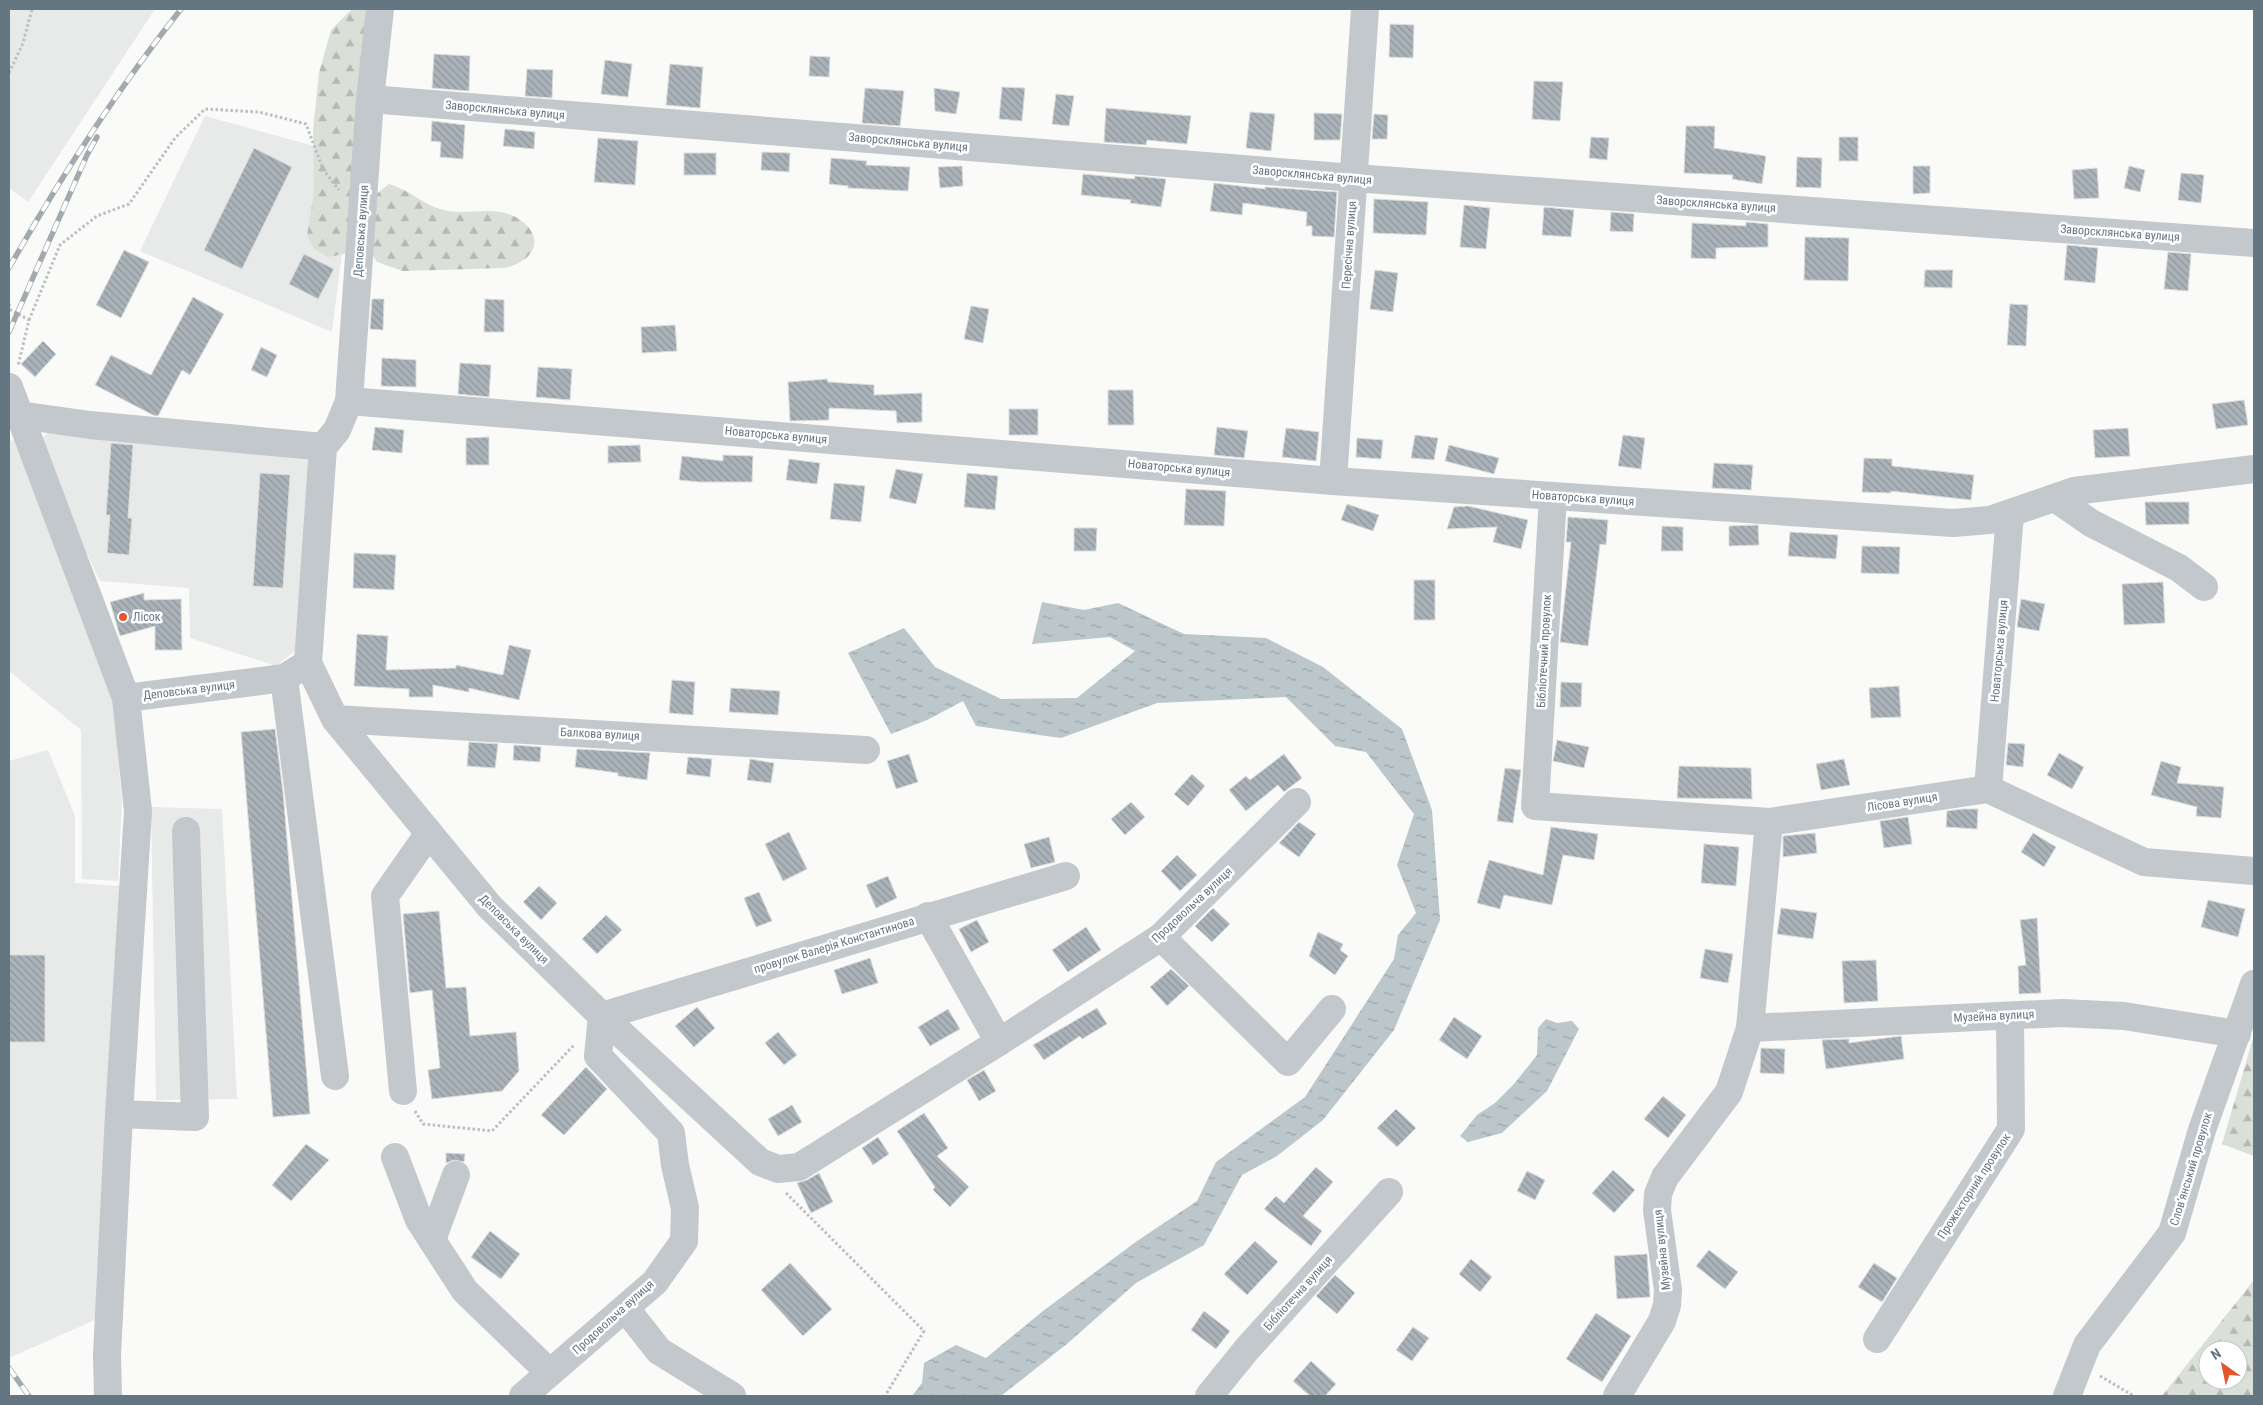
<svg xmlns="http://www.w3.org/2000/svg" width="2263" height="1405" viewBox="0 0 2263 1405" font-family="'Roboto Condensed',sans-serif">
  <style>
    .built { fill: #e8e9e9 }
    .forest { fill: url(#forest-firs); fill-rule: evenodd }
    .water { fill: url(#water-ripples) }
    .building { fill: url(#building-back-hatch); stroke: #dcdcda }
    .lines { fill: none; stroke-linecap: round; stroke-linejoin: round }
    .path { stroke: #bbbfc2; stroke-width: 3; stroke-dasharray: 2.5 2.5; stroke-linecap: butt }
    .minor { stroke: #c3c8cc; stroke-width: 28 }
    .rail-casing { stroke: #a2aab0; stroke-width: 5.5 }
    .rail { stroke: #fff; stroke-width: 4; stroke-dasharray: 11; stroke-linecap: butt }
    .poi-dot { fill: #e4572e; stroke: #fff; stroke-width: 2 }
    .labels { text-anchor: middle; dominant-baseline: central; stroke-width: 5; stroke-linejoin: round; paint-order: stroke }
    .street-label { font-size: 12px; fill: #657683; stroke: #fff }
    .poi-label { font-size: 12px; fill: #657683; stroke: #fff; text-anchor: start }
  </style>
  <defs>
    <pattern id="forest-firs" width="22" height="20" patternUnits="userSpaceOnUse" patternTransform="scale(1.25)"><rect width="22" height="20" fill="#dadfd7"/><path d="M5 1l3.5 6h-7zM16 11l3.5 6h-7z" fill="#b4b9b4"/></pattern>
    <pattern id="water-ripples" width="26" height="14" patternUnits="userSpaceOnUse" patternTransform="scale(1.25)"><rect width="26" height="14" fill="#bbc7cb"/><path d="M2 4q2-2 4 0t4 0M15 11q2-2 4 0t4 0" fill="none" stroke="#9ca6aa"/></pattern>
    <pattern id="building-back-hatch" width="6" height="6" patternUnits="userSpaceOnUse" patternTransform="scale(1.25)"><rect width="6" height="6" fill="#aab3b9"/><path d="M-1 5l2 2M0 0l6 6M5-1l2 2" fill="none" stroke="#8e969c"/></pattern>
  </defs>
  <rect width="100%" height="100%" fill="#fafaf8"/>
  <g class="built">
    <polygon points="9,9 155,9 28,202 9,188"/>
    <polygon points="205,116 354,157 332,332 140,251"/>
    <polygon points="51,429 311,461 301,646 276,666 190,638 189,588 100,581 36,445"/>
    <polygon points="15,440 114,705 122,803 118,881 82,879 81,730 9,671 9,441"/>
    <polygon points="48,750 75,816 75,883 120,886 104,1316 9,1358 9,761"/>
    <polygon points="151,807 222,809 237,1099 156,1100"/>
  </g>
  <g class="forest">
    <polygon points="352,9 369,9 353,243 344,254 328,257 314,249 307,236 314,192 313,130 319,73 331,30"/>
    <path d="M389,184c19,5 32,19 51,25 29,9 57,-8 83,13 25,21 5,42 -20,46l-100,3 -26,-9 -7,-11 4,-55z"/>
    <polygon points="2254,1035 2254,1156 2222,1144"/>
    <path d="M2254,1280v116h-92zM2208,1350h30v30h-30z"/>
  </g>
  <g class="water">
    <polygon points="1042,602 1084,610 1118,603 1184,634 1266,638 1323,667 1402,729 1432,810 1440,920 1394,1030 1323,1120 1277,1156 1242,1175 1204,1245 1136,1283 1068,1343 1001,1396 912,1396 922,1383 924,1363 956,1345 986,1358 1043,1311 1137,1241 1197,1201 1216,1162 1305,1097 1394,959 1398,935 1416,913 1397,865 1414,814 1366,752 1335,746 1286,697 1157,703 1061,738 976,726 963,701 927,720 891,734 848,653 904,628 935,667 1001,699 1077,698 1135,651 1110,637 1032,644"/>
    <polygon points="1546,1019 1557,1023 1572,1021 1579,1029 1547,1091 1502,1133 1468,1142 1460,1136 1477,1115 1495,1103 1514,1084 1537,1055 1538,1028"/>
  </g>
  <g class="building">
    <polygon points="1390,24 1414,25 1413,58 1389,57"/>
    <polygon points="434,54 470,56 469,91 432,88"/>
    <polygon points="810,56 830,57 829,77 809,76"/>
    <polygon points="605,60 632,64 628,97 601,94"/>
    <polygon points="670,64 703,67 700,108 666,105"/>
    <polygon points="527,69 553,70 552,98 525,96"/>
    <polygon points="1534,81 1563,82 1560,121 1532,119"/>
    <polygon points="1002,87 1025,88 1022,121 999,119"/>
    <polygon points="865,88 904,91 900,126 862,123"/>
    <polygon points="934,88 960,92 956,114 935,111"/>
    <polygon points="1056,94 1074,96 1069,126 1052,124"/>
    <polygon points="1106,108 1191,116 1187,144 1147,140 1146,145 1104,142"/>
    <polygon points="1250,112 1275,114 1271,151 1246,148"/>
    <polygon points="1314,113 1342,114 1340,140 1314,140"/>
    <polygon points="1374,114 1388,115 1387,139 1372,139"/>
    <polygon points="432,121 465,125 463,159 440,157 441,142 431,141"/>
    <polygon points="1686,126 1715,126 1714,148 1766,156 1762,184 1732,179 1733,175 1684,173"/>
    <polygon points="505,129 535,132 534,149 503,146"/>
    <polygon points="1591,137 1609,138 1607,160 1589,158"/>
    <rect x="1839" y="137" width="19" height="24"/>
    <polygon points="598,138 638,141 635,185 594,182"/>
    <polygon points="254,148 292,167 242,269 204,250"/>
    <polygon points="762,152 790,153 789,172 761,170"/>
    <rect x="684" y="153" width="32" height="22"/>
    <polygon points="1797,157 1822,158 1821,188 1796,187"/>
    <polygon points="831,158 867,161 866,165 910,167 908,191 848,188 848,186 829,184"/>
    <polygon points="962,166 963,186 940,188 938,167"/>
    <polygon points="1913,166 1930,166 1930,193 1913,194"/>
    <polygon points="2129,166 2145,170 2140,192 2124,188"/>
    <polygon points="2097,168 2099,198 2074,199 2072,170"/>
    <polygon points="2181,173 2204,175 2201,203 2178,200"/>
    <polygon points="1083,174 1134,179 1135,176 1166,179 1161,207 1130,203 1131,200 1081,195"/>
    <polygon points="1214,183 1265,189 1265,187 1337,192 1334,237 1312,236 1312,226 1306,226 1307,212 1243,203 1242,215 1210,211"/>
    <polygon points="1374,199 1428,202 1426,235 1373,233"/>
    <polygon points="1464,205 1490,208 1486,249 1460,247"/>
    <polygon points="1544,207 1574,210 1571,237 1542,235"/>
    <polygon points="1611,212 1634,214 1633,232 1610,231"/>
    <polygon points="1746,222 1768,224 1768,247 1716,248 1716,259 1691,258 1692,223 1746,226"/>
    <polygon points="1805,237 1849,238 1848,281 1804,280"/>
    <polygon points="2067,245 2098,248 2095,283 2064,280"/>
    <polygon points="124,250 149,262 121,318 96,305"/>
    <polygon points="2168,252 2191,254 2188,291 2164,289"/>
    <polygon points="304,254 334,269 318,299 289,284"/>
    <polygon points="1375,270 1398,273 1393,312 1370,309"/>
    <polygon points="1925,270 1953,270 1952,288 1924,287"/>
    <polygon points="193,297 224,314 190,375 182,370 158,416 153,415 95,385 111,355 151,375"/>
    <polygon points="372,299 384,299 383,330 370,329"/>
    <polygon points="485,299 504,300 504,332 484,332"/>
    <polygon points="2010,304 2028,305 2026,346 2007,345"/>
    <polygon points="971,306 989,309 983,343 964,339"/>
    <polygon points="675,325 677,351 642,353 641,327"/>
    <polygon points="43,341 56,354 35,377 21,364"/>
    <polygon points="261,347 277,355 267,377 251,370"/>
    <polygon points="382,358 416,360 416,387 381,386"/>
    <polygon points="460,363 491,365 489,397 458,394"/>
    <polygon points="538,367 572,369 570,400 536,397"/>
    <polygon points="827,379 828,382 874,385 874,395 922,393 922,422 897,423 896,411 829,408 829,420 790,421 788,382"/>
    <polygon points="1108,390 1133,390 1134,425 1108,425"/>
    <polygon points="2244,400 2248,425 2216,429 2212,404"/>
    <rect x="1009" y="409" width="29" height="26"/>
    <polygon points="375,427 404,430 402,453 372,450"/>
    <polygon points="1217,427 1248,431 1244,458 1214,455"/>
    <polygon points="1286,428 1319,432 1316,461 1282,457"/>
    <polygon points="2128,428 2130,456 2095,458 2093,430"/>
    <polygon points="1415,435 1438,438 1434,460 1411,458"/>
    <polygon points="1623,435 1645,438 1641,469 1618,466"/>
    <polygon points="489,437 489,465 466,465 466,438"/>
    <polygon points="1357,438 1383,440 1381,459 1356,457"/>
    <polygon points="111,443 133,445 128,518 132,518 129,555 107,553 110,515 106,515"/>
    <polygon points="640,445 641,462 608,463 608,446"/>
    <polygon points="1449,445 1499,458 1494,474 1445,461"/>
    <polygon points="723,455 753,456 752,482 700,482 679,480 682,456 723,461"/>
    <polygon points="1864,458 1892,459 1892,466 1974,475 1971,500 1891,491 1891,493 1862,492"/>
    <polygon points="789,459 820,463 817,484 786,480"/>
    <polygon points="1714,463 1753,465 1751,490 1712,488"/>
    <polygon points="896,469 923,474 916,504 889,498"/>
    <polygon points="260,473 290,475 283,588 253,586"/>
    <polygon points="967,473 998,476 995,510 964,507"/>
    <polygon points="834,483 865,486 861,522 830,519"/>
    <polygon points="1186,489 1226,491 1224,526 1184,525"/>
    <polygon points="2145,502 2189,502 2189,524 2146,525"/>
    <polygon points="1347,504 1379,515 1373,531 1341,520"/>
    <polygon points="1468,506 1528,520 1521,549 1493,542 1497,527 1447,529 1454,507"/>
    <polygon points="1568,517 1608,520 1606,545 1600,544 1588,646 1560,642 1571,542 1566,542"/>
    <polygon points="1758,525 1759,545 1729,546 1729,526"/>
    <polygon points="1662,526 1683,527 1683,551 1661,551"/>
    <polygon points="1074,528 1097,528 1096,551 1074,551"/>
    <polygon points="1790,532 1838,535 1836,559 1788,556"/>
    <polygon points="1862,546 1900,547 1899,574 1861,573"/>
    <polygon points="354,553 396,555 394,590 353,588"/>
    <rect x="1414" y="580" width="21" height="40"/>
    <polygon points="2163,582 2165,623 2124,625 2122,584"/>
    <polygon points="144,593 144,600 181,599 182,650 155,650 155,626 120,636 110,602"/>
    <polygon points="2021,599 2045,604 2039,631 2017,627"/>
    <polygon points="357,634 388,636 386,670 456,668 456,665 503,675 509,645 531,650 519,700 469,688 469,692 433,685 433,697 409,697 409,689 354,686"/>
    <polygon points="672,680 695,682 693,715 669,713"/>
    <polygon points="1561,682 1582,683 1581,707 1560,707"/>
    <polygon points="1899,686 1901,717 1871,718 1869,688"/>
    <polygon points="731,688 780,691 778,715 729,712"/>
    <polygon points="275,729 283,792 310,1114 273,1117 241,732"/>
    <polygon points="1557,740 1589,747 1584,768 1553,761"/>
    <polygon points="469,742 498,744 495,768 467,766"/>
    <polygon points="2008,743 2025,744 2023,767 2006,765"/>
    <polygon points="514,745 541,747 540,762 513,760"/>
    <polygon points="577,749 650,753 647,780 618,776 618,773 575,767"/>
    <polygon points="2059,753 2084,767 2072,789 2047,775"/>
    <polygon points="909,754 918,782 896,789 887,761"/>
    <polygon points="1284,754 1302,778 1284,792 1278,785 1246,811 1229,790 1246,776 1250,780"/>
    <polygon points="688,757 712,759 710,777 686,774"/>
    <polygon points="750,759 774,763 771,783 747,780"/>
    <polygon points="1844,759 1850,785 1821,790 1816,764"/>
    <polygon points="2161,761 2181,767 2177,783 2224,787 2221,818 2196,816 2197,807 2151,795"/>
    <polygon points="1679,766 1751,768 1752,799 1677,798"/>
    <polygon points="1505,768 1521,770 1513,823 1497,821"/>
    <polygon points="1192,774 1205,786 1188,806 1174,794"/>
    <polygon points="1131,802 1145,817 1125,835 1111,819"/>
    <polygon points="1963,809 1978,809 1977,829 1946,827 1947,811"/>
    <polygon points="1908,817 1912,844 1884,848 1880,821"/>
    <polygon points="1299,822 1316,834 1299,857 1279,843"/>
    <polygon points="1551,827 1598,834 1594,860 1563,855 1552,905 1504,895 1500,909 1477,903 1489,860 1543,875"/>
    <polygon points="789,832 807,869 783,881 765,844"/>
    <polygon points="1815,833 1817,853 1783,857 1783,836"/>
    <polygon points="2033,833 2056,847 2044,867 2021,852"/>
    <polygon points="1049,837 1055,862 1031,868 1024,844"/>
    <polygon points="1704,844 1739,847 1736,886 1701,883"/>
    <polygon points="1177,855 1197,875 1180,891 1161,871"/>
    <polygon points="888,876 897,898 876,908 866,885"/>
    <polygon points="539,886 557,903 541,920 523,902"/>
    <polygon points="759,892 772,921 756,927 744,898"/>
    <polygon points="2208,900 2245,909 2238,937 2201,927"/>
    <polygon points="1213,908 1230,924 1212,942 1195,926"/>
    <polygon points="1781,908 1817,913 1813,939 1777,934"/>
    <polygon points="439,911 446,988 466,987 470,1036 516,1032 519,1071 502,1091 432,1099 428,1070 440,1068 432,990 410,993 403,914"/>
    <polygon points="606,915 622,930 597,954 582,939"/>
    <polygon points="2037,918 2041,993 2019,994 2018,966 2026,965 2020,920"/>
    <polygon points="977,920 989,942 971,952 959,929"/>
    <polygon points="1086,927 1101,950 1068,972 1052,950"/>
    <polygon points="1318,932 1343,944 1340,950 1348,956 1335,975 1309,956"/>
    <polygon points="1705,949 1733,954 1728,983 1700,978"/>
    <rect x="9" y="955" width="36" height="87"/>
    <polygon points="870,958 878,983 842,994 834,970"/>
    <polygon points="1876,960 1878,1001 1844,1003 1842,961"/>
    <polygon points="1171,969 1189,986 1167,1006 1150,987"/>
    <polygon points="697,1007 715,1028 694,1047 675,1026"/>
    <polygon points="1097,1008 1107,1024 1082,1039 1080,1036 1044,1060 1033,1045"/>
    <polygon points="948,1009 960,1029 930,1046 918,1027"/>
    <polygon points="1454,1017 1482,1036 1467,1059 1439,1040"/>
    <polygon points="778,1032 797,1055 784,1065 765,1043"/>
    <polygon points="1901,1036 1904,1059 1826,1069 1822,1040 1849,1039 1849,1043"/>
    <polygon points="1761,1048 1785,1049 1784,1074 1760,1073"/>
    <polygon points="586,1067 607,1089 564,1135 541,1115"/>
    <polygon points="984,1070 996,1091 979,1101 967,1080"/>
    <polygon points="1663,1096 1686,1115 1668,1138 1644,1119"/>
    <polygon points="792,1105 802,1122 778,1136 768,1119"/>
    <polygon points="1396,1109 1416,1128 1397,1147 1377,1128"/>
    <polygon points="924,1113 948,1148 937,1156 969,1187 950,1207 933,1190 935,1187 897,1131"/>
    <polygon points="878,1137 889,1154 873,1165 862,1148"/>
    <polygon points="306,1144 329,1160 291,1201 272,1185"/>
    <polygon points="446,1153 465,1154 464,1162 454,1160 446,1163"/>
    <polygon points="1316,1167 1333,1182 1303,1216 1322,1231 1311,1246 1264,1209 1276,1196 1284,1203"/>
    <polygon points="1613,1170 1635,1190 1614,1213 1592,1193"/>
    <polygon points="1527,1171 1545,1180 1535,1200 1517,1191"/>
    <polygon points="819,1173 833,1202 811,1213 797,1183 807,1180"/>
    <polygon points="490,1231 520,1254 501,1279 471,1257"/>
    <polygon points="1255,1241 1278,1262 1247,1295 1224,1274"/>
    <polygon points="1709,1250 1738,1272 1725,1289 1696,1266"/>
    <polygon points="1647,1254 1650,1297 1617,1299 1614,1256"/>
    <polygon points="1471,1259 1492,1277 1480,1292 1459,1274"/>
    <polygon points="790,1263 832,1309 803,1336 761,1290"/>
    <polygon points="1874,1263 1897,1278 1882,1302 1858,1287"/>
    <polygon points="1335,1275 1355,1293 1337,1314 1316,1296"/>
    <polygon points="1204,1311 1230,1331 1216,1349 1191,1330"/>
    <polygon points="1596,1313 1631,1336 1602,1382 1566,1359"/>
    <polygon points="1413,1327 1429,1338 1412,1361 1396,1350"/>
    <polygon points="1311,1361 1336,1384 1325,1396 1310,1396 1293,1381"/>
  </g>
  <g class="lines">
    <g class="path">
      <polyline points="9,73 23,43 32,9"/>
      <polyline points="9,304 11,310 29,320 18,366"/>
      <polyline points="29,320 60,245 97,216 129,204 175,138 205,109 259,112 306,124 323,169 339,190"/>
      <polyline points="415,1111 423,1124 492,1131 574,1045"/>
      <polyline points="786,1193 924,1331 885,1396"/>
      <polyline points="2100,1376 2134,1396"/>
    </g>
    <g class="minor">
      <polyline points="380,9 370,99 349,401 337,430 323,447 308,663 335,719 490,907 602,1016 760,1162 778,1169 799,1167 999,1042 1161,937 1297,802"/>
      <polyline points="370,99 1354,178 2254,243"/>
      <polyline points="9,387 126,698 138,811 119,1114 107,1355 108,1396"/>
      <polyline points="349,401 1333,481 1953,523 1990,520 2074,491 2254,469"/>
      <polyline points="19,415 90,425 323,447"/>
      <polyline points="1333,481 1365,9"/>
      <polyline points="1553,496 1535,806 1769,822 1988,789 2144,862 2254,871"/>
      <polyline points="2055,498 2091,523 2179,568 2204,587"/>
      <polyline points="284,678 335,1076"/>
      <polyline points="126,698 284,678 300,668"/>
      <polyline points="335,719 866,750"/>
      <polyline points="1988,789 2010,514"/>
      <polyline points="928,916 999,1042"/>
      <polyline points="1161,937 1288,1062 1332,1009"/>
      <polyline points="1750,1028 2062,1013 2124,1016 2237,1034"/>
      <polyline points="403,1091 385,896 429,833"/>
      <polyline points="119,1114 195,1117 186,831"/>
      <polyline points="395,1157 419,1220 465,1291 549,1372"/>
      <polyline points="432,1240 456,1175"/>
      <polyline points="626,1309 659,1351 732,1396"/>
      <polyline points="1877,1339 2011,1129 2010,1016"/>
      <polyline points="523,1396 655,1282 684,1241 685,1208 675,1165 671,1133 598,1056 602,1016 1066,876"/>
      <polyline points="1209,1396 1247,1349 1389,1192"/>
      <polyline points="1617,1396 1662,1321 1667,1305 1668,1290 1657,1210 1658,1194 1665,1177 1729,1092 1750,1028 1769,822"/>
      <polyline points="2067,1396 2087,1345 2172,1233 2202,1130 2254,984"/>
    </g>
    <defs>
      <g id="rail">
        <path d="M9,268c51,-90 108,-178 172,-259"/>
        <polyline points="9,332 87,155 97,137"/>
        <polyline points="9,1368 29,1396"/>
      </g>
    </defs>
    <use href="#rail" class="rail-casing"/>
    <use href="#rail" class="rail"/>
  </g>
  <circle class="poi-dot" cx="123" cy="617" r="5"/>
  <g class="labels">
    <g class="street-label">
      <text transform="translate(505 110) rotate(5)">Заворсклянська вулиця</text>
      <text transform="translate(908 142) rotate(5)">Заворсклянська вулиця</text>
      <text transform="translate(1312 175) rotate(5)">Заворсклянська вулиця</text>
      <text transform="translate(1716 204) rotate(4)">Заворсклянська вулиця</text>
      <text transform="translate(361 231) rotate(-86)">Деповська вулиця</text>
      <text transform="translate(2120 233) rotate(4)">Заворсклянська вулиця</text>
      <text transform="translate(1349 245) rotate(-86)">Пересічна вулиця</text>
      <text transform="translate(776 435) rotate(5)">Новаторська вулиця</text>
      <text transform="translate(1179 468) rotate(5)">Новаторська вулиця</text>
      <text transform="translate(1583 498) rotate(4)">Новаторська вулиця</text>
      <text transform="translate(1544 651) rotate(-87)">Бібліотечний провулок</text>
      <text transform="translate(1999 651) rotate(-85)">Новаторська вулиця</text>
      <text transform="translate(189 690) rotate(-7)">Деповська вулиця</text>
      <text transform="translate(600 734) rotate(3)">Балкова вулиця</text>
      <text transform="translate(1902 802) rotate(-9)">Лісова вулиця</text>
      <text transform="translate(1192 905) rotate(-43)">Продовольча вулиця</text>
      <text transform="translate(514 929) rotate(45)">Деповська вулиця</text>
      <text transform="translate(834 945) rotate(-17)">провулок Валерія Константинова</text>
      <text transform="translate(1994 1016) rotate(-3)">Музейна вулиця</text>
      <text transform="translate(2191 1169) rotate(-73)">Словʼянський провулок</text>
      <text transform="translate(1974 1186) rotate(-57)">Прожекторний провулок</text>
      <text transform="translate(1662 1250) rotate(-96)">Музейна вулиця</text>
      <text transform="translate(1298 1293) rotate(-48)">Бібліотечна вулиця</text>
      <text transform="translate(613 1317) rotate(-42)">Продовольча вулиця</text>
    </g>
    <g class="poi-label">
      <text x="133" y="617">Лісок</text>
    </g>
  </g>
  <rect width="2263" height="1405" fill="none" stroke="#657683" stroke-width="20"/>
  <g transform="translate(2223 1365) rotate(327)"><circle r="24" fill="#ffffff" stroke="#c1c8cd"/>
  <path d="M0-4L9 19L0 12L-9 19Z" fill="#e4572e"/>
  <text y="-8" font-size="14" font-weight="bold" text-anchor="middle" fill="#657683">N</text>
  </g>
</svg>
